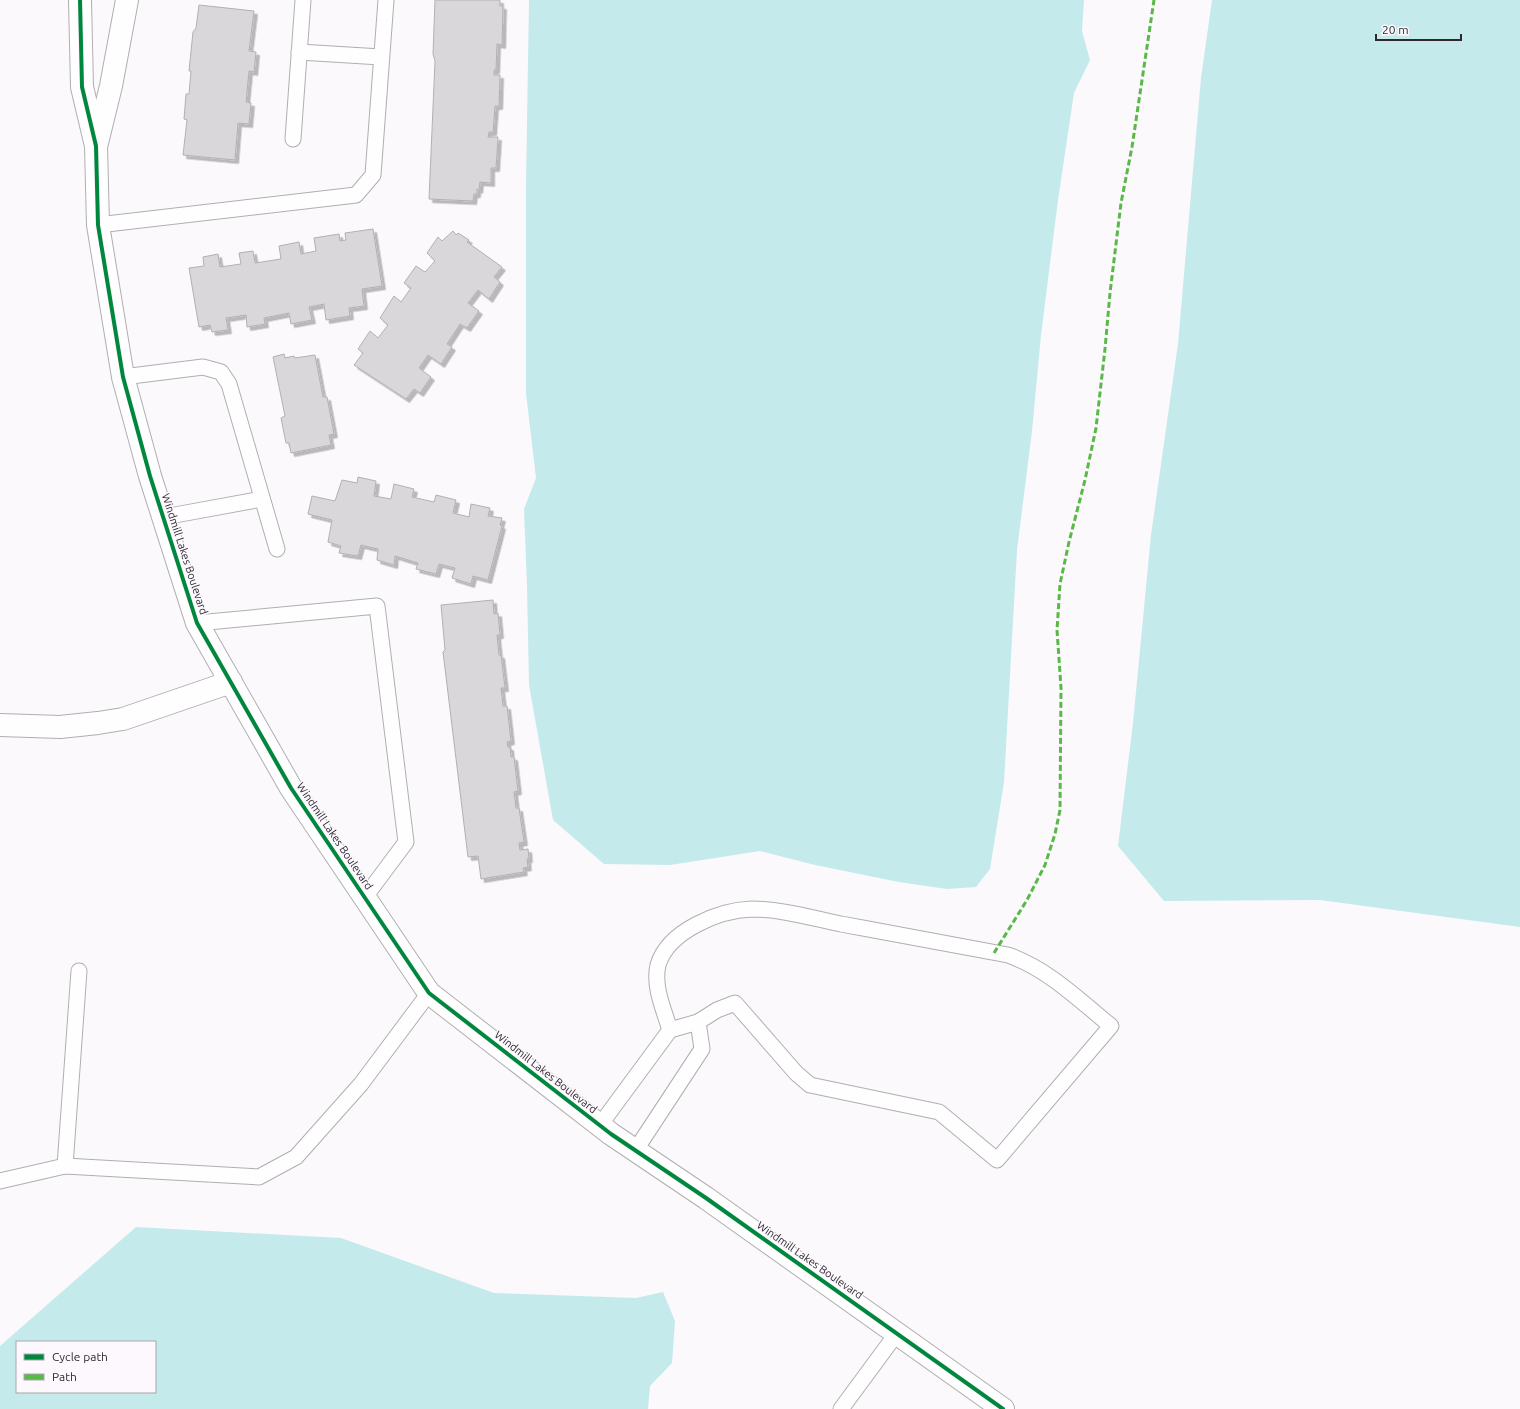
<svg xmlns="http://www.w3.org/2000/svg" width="1520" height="1409" viewBox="0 0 1520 1409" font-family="Ubuntu,sans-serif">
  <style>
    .water { fill: #c4eaeb; fill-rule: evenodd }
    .building { fill: #d9d7da; stroke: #b2b0b4; filter: url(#shadow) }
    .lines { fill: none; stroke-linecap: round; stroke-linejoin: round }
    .lane-casing { stroke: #b0aeb1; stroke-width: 17 }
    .street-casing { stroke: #b0aeb1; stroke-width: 24 }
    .lane { stroke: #fefeff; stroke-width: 15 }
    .street { stroke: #fefeff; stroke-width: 22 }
    .quiet { stroke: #58b947; stroke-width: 3; stroke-dasharray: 6 3; stroke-linecap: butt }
    .cycleway-casing { stroke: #fcf8fd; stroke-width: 6 }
    .cycleway { stroke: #00873e; stroke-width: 4 }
    .labels { text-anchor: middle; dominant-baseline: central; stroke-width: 3; stroke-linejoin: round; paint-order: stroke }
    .street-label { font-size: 11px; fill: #2d292f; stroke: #fcf8fd }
  </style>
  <defs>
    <filter id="shadow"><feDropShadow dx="3.5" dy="3.5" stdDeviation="0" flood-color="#0004"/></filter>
  </defs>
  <rect width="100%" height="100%" fill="#fbf9fc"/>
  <g class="water">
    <polygon points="529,0 1084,0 1082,31 1090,60 1074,93 1058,200 1041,335 1032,431 1017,550 1004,782 990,869 976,887 947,889 899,882 815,865 760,851 670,865 604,864 553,820 529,685 527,586 524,509 536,478 526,393 526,185"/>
    <polygon points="1212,0 1520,0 1520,927 1320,900 1164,901 1118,846 1133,723 1151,535 1178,344 1201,78"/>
    <path d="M136,1227l205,11 153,55 142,5 27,-6 12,29 -3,42 -22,23 -2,23h-648v-63zM17,1342h138v50h-138z"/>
  </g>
  <g class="building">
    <polygon points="435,0 500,0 500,6 503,6 502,45 497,44 496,70 494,70 494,75 500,75 499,106 495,106 493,132 489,132 488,137 498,137 496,168 491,168 491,183 480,182 479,190 477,189 477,194 474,194 473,201 429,199 435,61 433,54"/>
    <polygon points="199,5 254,11 249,51 256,52 254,72 249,71 246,102 251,103 249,124 238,123 235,160 183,155 187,120 184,119 186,94 189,94 191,71 189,71 193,32 196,28"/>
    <polygon points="373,229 382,286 362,289 364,306 349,308 350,316 326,320 324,304 309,307 312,320 291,324 289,313 264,318 265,324 247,327 246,315 226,318 228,330 212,332 210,325 199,327 189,268 204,266 203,257 218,254 220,267 241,264 239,253 253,251 255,263 281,259 279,246 299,242 301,254 316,251 314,238 339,234 340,241 346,240 345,233"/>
    <polygon points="453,231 456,235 458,233 469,240 467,242 502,267 494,277 500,282 489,299 478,290 468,303 479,311 467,328 460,324 447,344 452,347 441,364 428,355 419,368 431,377 420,393 414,389 406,399 354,365 363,353 358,349 370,331 378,338 388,325 380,318 394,296 401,302 411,288 404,283 416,266 425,272 435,261 427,253 438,237 442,241"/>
    <polygon points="284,354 285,358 294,356 295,358 315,355 323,397 327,397 334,434 329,435 331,445 291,453 289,443 286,443 281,418 285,416 273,357"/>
    <polygon points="358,477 376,481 374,496 391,499 394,484 414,489 412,497 434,502 436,495 456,500 453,513 469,517 471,504 490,508 488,516 502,518 500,525 502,526 488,580 473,576 471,584 452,578 455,568 439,564 436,574 416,569 418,563 395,556 394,565 377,560 378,549 361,545 358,556 339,553 341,546 328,542 332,520 308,514 312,496 335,501 342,480 357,483"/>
    <polygon points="493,600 494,614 498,613 500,635 497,635 499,655 501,655 505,688 501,688 503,706 507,706 511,741 507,742 508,747 510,747 511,757 514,757 518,791 514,792 516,808 519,808 524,842 519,843 520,850 528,849 529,859 527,859 528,867 523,868 524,872 481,879 478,856 468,857 443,652 445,650 441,605"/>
  </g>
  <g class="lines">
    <defs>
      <g id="lane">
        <polyline points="299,52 381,57"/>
        <polyline points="293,139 303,0"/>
        <polyline points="98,225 356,195 373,175 386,0"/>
        <polyline points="123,377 203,367 221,372 229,384 277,549"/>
        <polyline points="164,517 262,499"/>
        <polyline points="197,623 377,606 406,842 365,897"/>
        <path d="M670,1030c-6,-20 -17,-43 -12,-65 10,-34 61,-55 94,-56 29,0 60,9 89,15 56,10 112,21 167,31 40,14 71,45 103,71l-114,134 -58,-48 -129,-27 -14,-12 -61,-70 -18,7 -19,12"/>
        <polyline points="600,1125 670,1030 698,1022 702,1049 635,1151"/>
        <polyline points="65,1166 79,971"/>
        <polyline points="0,1181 65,1166 259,1177 296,1157 361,1084 429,993"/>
        <polyline points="841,1409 897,1333"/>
      </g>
      <g id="street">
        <polyline points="80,0 82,87 96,146 98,225 123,377 150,476 197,623 291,788 429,993 611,1134 706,1198 1003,1409"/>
        <polyline points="97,143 111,86 127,0"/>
        <polyline points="0,725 60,727 98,723 123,719 231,682"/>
      </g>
    </defs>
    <use href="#lane" class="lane-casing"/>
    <use href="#street" class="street-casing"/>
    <use href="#lane" class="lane"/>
    <use href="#street" class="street"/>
    <polyline class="quiet" points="994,953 1027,900 1045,865 1055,834 1060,810 1061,688 1057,630 1060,584 1069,542 1085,480 1096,428 1105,349 1110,293 1121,203 1132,147 1154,0"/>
    <defs>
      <polyline id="cycleway" points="80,0 82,87 96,146 98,225 123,377 150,476 197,623 291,788 429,993 611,1134 706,1198 1003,1409"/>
    </defs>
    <use href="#cycleway" class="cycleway-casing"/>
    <use href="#cycleway" class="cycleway"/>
  </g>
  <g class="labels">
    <g class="street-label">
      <text transform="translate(185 554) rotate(72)">Windmill Lakes Boulevard</text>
      <text transform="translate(335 836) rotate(56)">Windmill Lakes Boulevard</text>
      <text transform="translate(546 1072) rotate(38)">Windmill Lakes Boulevard</text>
      <text transform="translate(810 1260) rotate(35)">Windmill Lakes Boulevard</text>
    </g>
  </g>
  <rect x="16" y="1341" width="140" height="52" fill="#fcf8fd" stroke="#a9a5ab"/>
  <rect x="24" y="1354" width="20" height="6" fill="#00873e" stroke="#a9a5ab"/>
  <text x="52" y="1361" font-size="12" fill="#2d292f">Cycle path</text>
  <rect x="24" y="1374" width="20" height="6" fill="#58b947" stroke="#a9a5ab"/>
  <text x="52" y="1381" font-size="12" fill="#2d292f">Path</text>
  <path d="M1376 34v6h85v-6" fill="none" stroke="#2d292f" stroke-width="2"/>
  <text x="1382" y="34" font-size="12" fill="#2d292f" stroke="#fcf8fd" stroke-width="3" paint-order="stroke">20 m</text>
</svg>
